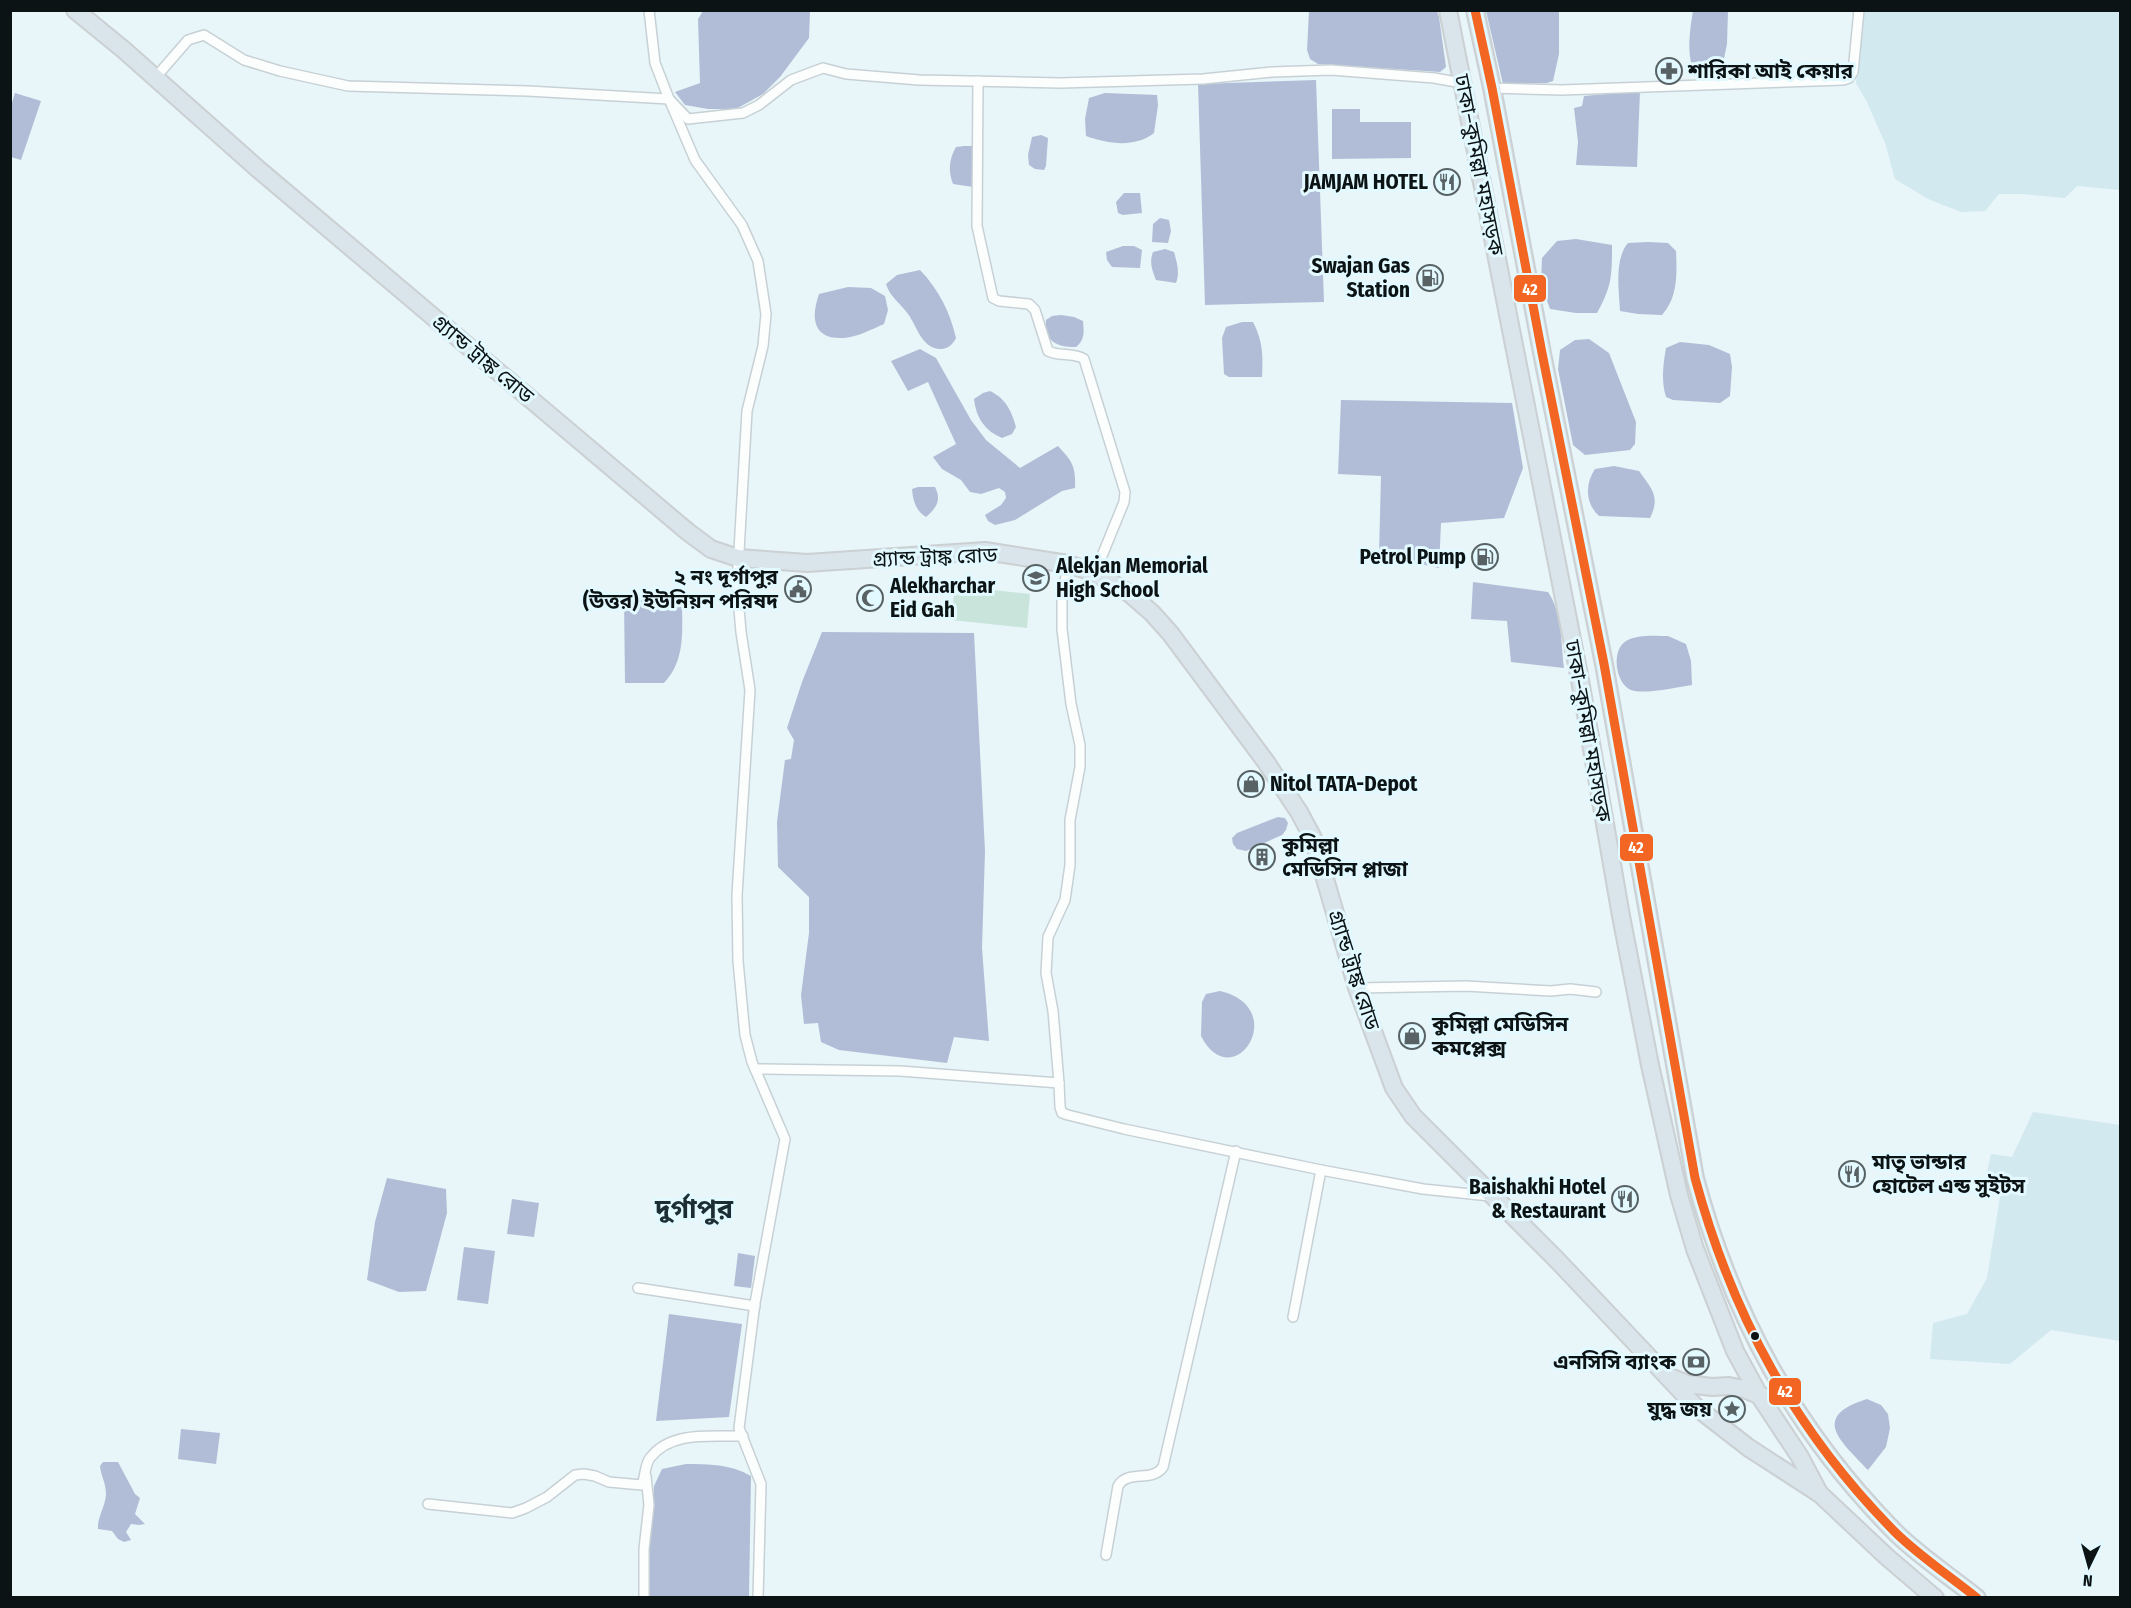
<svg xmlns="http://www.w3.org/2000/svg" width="2131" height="1608" viewBox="0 0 2131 1608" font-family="'Fira Sans Condensed','Noto Sans Bengali',sans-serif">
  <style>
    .built { fill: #d2e9ef }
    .green { fill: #c9e4db }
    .water { fill: #b1bdd6 }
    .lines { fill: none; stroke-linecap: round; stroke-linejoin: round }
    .street-casing { stroke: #c7d1d5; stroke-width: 12 }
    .highway-casing { stroke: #cbd0d2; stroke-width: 20 }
    .street { stroke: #fcfefe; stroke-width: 9 }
    .highway { stroke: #dae4eb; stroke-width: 16 }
    .bus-1-casing { stroke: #e2f9ff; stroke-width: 14 }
    .bus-1 { stroke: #f26522; stroke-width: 9 }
    .bus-dot { fill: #0b1315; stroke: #e2f9ff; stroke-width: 2 }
    .labels { text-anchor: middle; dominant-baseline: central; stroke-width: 6; stroke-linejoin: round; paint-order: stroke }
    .poi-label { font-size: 21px; font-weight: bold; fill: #0b1315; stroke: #e2f9ff; text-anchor: start }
    .street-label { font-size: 21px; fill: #0b1315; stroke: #e2f9ff }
    .district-label { font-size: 27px; font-weight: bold; fill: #1c2e33; stroke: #e2f9ff }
    .line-badge { stroke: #e2f9ff; stroke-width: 2 }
    .badge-label { font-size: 16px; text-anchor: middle; font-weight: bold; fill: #fff }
  </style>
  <rect width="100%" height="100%" fill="#e8f5f9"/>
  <g class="built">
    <polygon points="1862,11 2120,11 2120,190 2077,186 2065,198 2022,194 1999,194 1985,211 1961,212 1928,199 1895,179 1885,143 1867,102 1856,83"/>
    <polygon points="2033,1112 2120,1125 2120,1341 2051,1330 2010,1364 1930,1359 1933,1323 1967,1314 1987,1278 2001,1191 1985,1181 1991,1154 2012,1157"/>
  </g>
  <polygon class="green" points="955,586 1030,594 1027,628 951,620"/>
  <g class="water">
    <polygon points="703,11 810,11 809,38 780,77 763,94 736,109 708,109 685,105 675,92 700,83 698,19"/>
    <polygon points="1309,11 1437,11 1439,17 1446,67 1440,72 1318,64 1310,59 1307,50"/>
    <polygon points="1486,11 1559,11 1559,54 1553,81 1547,83 1503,84"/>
    <path d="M1693,11h35l-1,33 -6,29 -16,1 -11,-3c-8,-17 -4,-42 -1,-60z"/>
    <polygon points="1316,80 1324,302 1205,305 1198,84"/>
    <polygon points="1640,91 1637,167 1576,165 1578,142 1574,108 1582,106 1584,96"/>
    <polygon points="15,93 41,101 21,160 11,157 11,106"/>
    <path d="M1105,93l52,2 1,10 -4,28c-19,15 -46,11 -68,3l-1,-17 4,-21z"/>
    <polygon points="1332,109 1360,109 1360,122 1411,122 1411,158 1332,159"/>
    <polygon points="1041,135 1048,138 1046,166 1044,170 1035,169 1029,165 1028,155 1032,137"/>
    <path d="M964,146h9l2,37 -2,4 -20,-3c-5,-13 -4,-25 3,-37z"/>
    <polygon points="1124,193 1140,193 1142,213 1123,215 1118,213 1116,202"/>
    <polygon points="1160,218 1169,220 1171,231 1168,243 1152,242 1153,224"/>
    <path d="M1576,239l36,6c0,30 0,41 -15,68h-21l-26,-4 -9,-25 1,-26 15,-17z"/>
    <path d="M1648,242l20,1 8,8c1,23 2,46 -14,64l-24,-1 -18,-3c-1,-20 -6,-52 8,-68z"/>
    <polygon points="1123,246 1134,246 1142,250 1140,268 1112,267 1107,260 1106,252"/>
    <path d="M1165,249l9,3c3,11 6,20 2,31l-20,-3c-4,-10 -7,-18 -3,-28z"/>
    <path d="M920,270c19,20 30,42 36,68 -3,6 -7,10 -14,11 -20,1 -25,-23 -34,-35 -8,-11 -18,-17 -22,-30l11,-9z"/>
    <path d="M848,287l23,1 14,8 3,14 -4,14c-12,5 -26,13 -40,14 -32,2 -33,-21 -25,-44z"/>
    <path d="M1061,315l13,2 9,4c1,11 2,19 -7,26 -19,0 -32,-5 -30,-27l6,-4z"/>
    <path d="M1242,322h11c10,19 10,34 9,55h-33l-5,-3 -2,-36 4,-11z"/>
    <polygon points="1589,339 1609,353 1636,422 1635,444 1630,450 1585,455 1573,445 1558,369 1560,350 1575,340"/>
    <path d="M1680,342l29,3 21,9 2,13 -2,29 -10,7 -47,-3 -7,-3c-5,-16 -3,-32 0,-49z"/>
    <path d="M920,349l16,9 35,62 15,20 34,28 38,-22c14,15 18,20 17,42l-13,3 -47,29 -20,5 -7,-4 -3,-6 16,-10 5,-7 -1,-6 -6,-4 -18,6 -11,-2 -9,-12 -19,-11 -9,-12 23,-13 -28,-62 -20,9 -17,-30z"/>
    <path d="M990,391c16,8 21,19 26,36l-4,7 -10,4c-17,-7 -26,-20 -28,-39l9,-6z"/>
    <polygon points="1341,400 1512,403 1523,468 1504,518 1441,523 1439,568 1379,555 1381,476 1338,474"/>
    <path d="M1614,466l25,5c12,17 22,25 11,47l-51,-2c-14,-13 -14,-32 -4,-47z"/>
    <path d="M918,487h17c7,14 1,21 -9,30 -10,-6 -13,-16 -14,-28z"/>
    <path d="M1473,582l75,10c14,20 13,52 16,76l-53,-6 -4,-41 -36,-2z"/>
    <path d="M624,599l58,2c0,29 4,59 -18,82h-39z"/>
    <polygon points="822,632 974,633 985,851 982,948 989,1041 954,1037 947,1063 839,1050 821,1042 818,1023 804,1024 801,995 809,933 809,897 778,867 777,822 785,760 791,759 794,740 787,728 802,682"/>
    <path d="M1668,636l18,8 5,17 1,24c-15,2 -48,10 -61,5 -16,-7 -20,-40 -5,-49 12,-7 29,-5 42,-5z"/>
    <polygon points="1278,817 1285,818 1288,823 1286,830 1282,835 1246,851 1237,849 1233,844 1232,838 1237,833"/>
    <path d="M1220,991c72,17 13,107 -19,45l1,-34 4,-8z"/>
    <polygon points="387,1178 446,1189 447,1213 426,1291 399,1292 367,1280 375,1222"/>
    <polygon points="512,1199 539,1203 534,1237 507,1234"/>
    <polygon points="464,1247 495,1251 488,1304 457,1300"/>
    <polygon points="738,1253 755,1256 751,1288 734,1286"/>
    <polygon points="669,1314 742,1324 729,1417 656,1421"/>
    <path d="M1867,1399l14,6 7,9 2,14 -4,19 -18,23c-26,-28 -59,-53 -1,-71z"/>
    <polygon points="181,1429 220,1433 216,1464 178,1459"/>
    <path d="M103,1462h15l17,32 5,4 -5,16 10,10 -6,1 -8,-1 -5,8 5,8 -7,2 -6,-3 -6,-8 -14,-2c-1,-11 7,-22 8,-34 0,-13 -5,-18 -6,-29z"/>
    <path d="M686,1464c23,0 44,0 65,12l-2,121 -103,1 8,-112 8,-17z"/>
  </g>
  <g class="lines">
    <defs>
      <g id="street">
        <polyline points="649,10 655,63 669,99 695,160 742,225 758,261 766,314 763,346 747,411 737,586 741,632 750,690 737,895 738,961 745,1035 752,1062 785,1139 755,1303 739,1428 761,1484 758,1598"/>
        <polyline points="155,78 188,40 204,35 244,60 280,71 348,86 528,91 669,99 688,119 743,113 759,105 791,80 823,68 846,74 919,80 1060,83 1203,79 1272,72 1331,70 1434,78 1462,83"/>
        <path d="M978,81l-1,145 16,72 6,3 30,3 6,6 13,41c11,6 25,1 36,8l41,133 -1,10 -29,71"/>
        <polyline points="1492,88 1562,90 1843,80 1849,78 1853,72 1859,10"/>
        <polyline points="1357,988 1466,986 1551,991 1570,989 1596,992"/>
        <polyline points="755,1069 900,1071 1059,1083 1060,1107 1062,1113 1068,1115 1124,1129 1321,1170 1423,1189 1490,1196"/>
        <polyline points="1059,1083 1053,1011 1046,973 1048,937 1065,900 1070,865 1070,820 1080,767 1080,745 1071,704 1062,629 1062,599 1068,564"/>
        <polyline points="638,1288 755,1306"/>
        <polyline points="1293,1317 1321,1170"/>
        <path d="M428,1504l84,9 14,-5 21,-11 28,-22 9,-1 11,2 14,6 33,3c3,-8 3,-21 8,-27 21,-28 62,-21 93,-22"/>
        <path d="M1106,1555l12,-69c10,-17 34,-3 45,-19l73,-316"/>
        <polyline points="644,1598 644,1549 649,1505 646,1476"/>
      </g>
      <g id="highway">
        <polyline points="75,10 124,50 258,169 688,532 711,549 738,558 807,563 985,551 1068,564 1095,573 1129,593 1152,613 1170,633 1266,762 1299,812 1313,838 1357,988 1394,1088 1413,1116 1557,1260 1696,1407 1749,1448 1820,1494 1887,1557 1935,1598"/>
        <polyline points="1448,10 1580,680 1621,916 1650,1065 1679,1195 1695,1249 1735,1351 1759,1395 1800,1457 1819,1493"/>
        <path d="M1475,10l17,78 50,265 62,311 91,514c37,137 100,253 200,354 23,23 56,45 82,66"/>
        <polyline points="1670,1377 1687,1384 1712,1387 1729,1386 1744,1389 1764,1397"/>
      </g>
    </defs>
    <use href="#street" class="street-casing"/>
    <use href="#highway" class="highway-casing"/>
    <use href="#street" class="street"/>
    <use href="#highway" class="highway"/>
    <defs>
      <path id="bus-1" d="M1475,10l17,78 50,265 62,311 91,514c37,137 100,253 200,354 23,23 56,45 82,66"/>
    </defs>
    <use href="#bus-1" class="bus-1-casing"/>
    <use href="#bus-1" class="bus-1"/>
  </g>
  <defs>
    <symbol id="pharmacy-ring" viewBox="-11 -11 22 22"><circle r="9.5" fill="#e2f9ff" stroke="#586265" stroke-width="1.5"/><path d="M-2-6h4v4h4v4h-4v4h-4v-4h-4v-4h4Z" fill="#586265"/></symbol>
    <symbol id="restaurant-ring" viewBox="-11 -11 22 22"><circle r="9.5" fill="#e2f9ff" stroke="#586265" stroke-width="1.5"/><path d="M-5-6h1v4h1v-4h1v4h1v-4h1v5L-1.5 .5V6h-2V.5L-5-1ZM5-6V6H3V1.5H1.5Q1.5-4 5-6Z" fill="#586265"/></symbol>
    <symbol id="fuel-ring" viewBox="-11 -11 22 22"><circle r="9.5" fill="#e2f9ff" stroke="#586265" stroke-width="1.5"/><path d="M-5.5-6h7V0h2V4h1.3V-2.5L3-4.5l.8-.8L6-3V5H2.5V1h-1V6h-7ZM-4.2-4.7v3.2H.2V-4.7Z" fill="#586265"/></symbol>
    <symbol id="school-ring" viewBox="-11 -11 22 22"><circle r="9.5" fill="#e2f9ff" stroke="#586265" stroke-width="1.5"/><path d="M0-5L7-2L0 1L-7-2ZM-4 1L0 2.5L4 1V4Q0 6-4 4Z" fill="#586265"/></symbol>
    <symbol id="civic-ring" viewBox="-11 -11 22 22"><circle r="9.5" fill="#e2f9ff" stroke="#586265" stroke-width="1.5"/><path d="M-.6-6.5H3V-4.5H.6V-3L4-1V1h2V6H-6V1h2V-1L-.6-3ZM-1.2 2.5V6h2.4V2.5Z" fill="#586265"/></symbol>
    <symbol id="mosque-ring" viewBox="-11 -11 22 22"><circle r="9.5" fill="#e2f9ff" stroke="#586265" stroke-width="1.5"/><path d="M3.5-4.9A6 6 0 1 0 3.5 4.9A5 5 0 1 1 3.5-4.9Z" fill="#586265"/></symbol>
    <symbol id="shop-ring" viewBox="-11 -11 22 22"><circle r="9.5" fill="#e2f9ff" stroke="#586265" stroke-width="1.5"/><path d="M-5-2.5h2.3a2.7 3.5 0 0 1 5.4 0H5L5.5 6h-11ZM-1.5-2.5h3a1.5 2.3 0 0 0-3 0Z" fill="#586265"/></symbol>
    <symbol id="building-ring" viewBox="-11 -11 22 22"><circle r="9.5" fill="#e2f9ff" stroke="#586265" stroke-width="1.5"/><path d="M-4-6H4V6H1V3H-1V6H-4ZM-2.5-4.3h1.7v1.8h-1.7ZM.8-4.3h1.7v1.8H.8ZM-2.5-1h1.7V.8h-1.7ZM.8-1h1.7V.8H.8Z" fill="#586265"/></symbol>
    <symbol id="bank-ring" viewBox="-11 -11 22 22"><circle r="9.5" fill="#e2f9ff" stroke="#586265" stroke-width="1.5"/><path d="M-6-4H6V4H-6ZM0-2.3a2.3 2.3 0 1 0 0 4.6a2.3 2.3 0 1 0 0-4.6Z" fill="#586265"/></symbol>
    <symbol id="sight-ring" viewBox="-11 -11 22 22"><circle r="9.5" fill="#e2f9ff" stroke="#586265" stroke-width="1.5"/><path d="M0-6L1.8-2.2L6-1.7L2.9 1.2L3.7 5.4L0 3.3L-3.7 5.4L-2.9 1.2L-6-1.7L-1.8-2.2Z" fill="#586265"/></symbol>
  </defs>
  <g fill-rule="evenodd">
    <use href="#pharmacy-ring" x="1654" y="56" width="30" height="30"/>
    <use href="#restaurant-ring" x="1432" y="167" width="30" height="30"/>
    <use href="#fuel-ring" x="1415" y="263" width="30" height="30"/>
    <use href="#fuel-ring" x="1470" y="542" width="30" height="30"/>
    <use href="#school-ring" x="1021" y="563" width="30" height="30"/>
    <use href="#civic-ring" x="783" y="574" width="30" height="30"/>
    <use href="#mosque-ring" x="855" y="583" width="30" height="30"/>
    <use href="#shop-ring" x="1236" y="769" width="30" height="30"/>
    <use href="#building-ring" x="1247" y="842" width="30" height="30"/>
    <use href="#shop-ring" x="1397" y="1021" width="30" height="30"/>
    <use href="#restaurant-ring" x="1837" y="1159" width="30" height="30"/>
    <use href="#restaurant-ring" x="1610" y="1184" width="30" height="30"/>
    <use href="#bank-ring" x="1681" y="1347" width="30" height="30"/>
    <use href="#sight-ring" x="1717" y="1394" width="30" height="30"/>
  </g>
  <circle class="bus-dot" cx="1755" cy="1336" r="5"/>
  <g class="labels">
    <g class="poi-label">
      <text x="1688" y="71">শারিকা আই কেয়ার</text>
      <text x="1428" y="182" text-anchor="end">JAMJAM HOTEL</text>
      <text x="1410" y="266" text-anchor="end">Swajan Gas<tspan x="1410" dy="24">Station</tspan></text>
      <text x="1466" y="557" text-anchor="end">Petrol Pump</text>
      <text x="1056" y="566">Alekjan Memorial<tspan x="1056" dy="24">High School</tspan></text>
      <text x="778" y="577" text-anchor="end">২ নং দূর্গাপুর<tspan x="778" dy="24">(উত্তর) ইউনিয়ন পরিষদ</tspan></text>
      <text x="890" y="586">Alekharchar<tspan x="890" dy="24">Eid Gah</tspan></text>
      <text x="1270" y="784">Nitol TATA-Depot</text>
      <text x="1282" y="845">কুমিল্লা<tspan x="1282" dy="24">মেডিসিন প্লাজা</tspan></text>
      <text x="1432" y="1024">কুমিল্লা মেডিসিন<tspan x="1432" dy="24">কমপ্লেক্স</tspan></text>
      <text x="1872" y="1162">মাতৃ ভান্ডার<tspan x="1872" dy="24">হোটেল এন্ড সুইটস</tspan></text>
      <text x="1606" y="1187" text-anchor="end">Baishakhi Hotel<tspan x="1606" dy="24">&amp; Restaurant</tspan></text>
      <text x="1676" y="1362" text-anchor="end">এনসিসি ব্যাংক</text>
      <text x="1712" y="1409" text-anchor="end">যুদ্ধ জয়</text>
    </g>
    <g class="street-label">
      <text transform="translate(1479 165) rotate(79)">ঢাকা–কুমিল্লা মহাসড়ক</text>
      <text transform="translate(483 359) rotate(40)">গ্র্যান্ড ট্রাঙ্ক রোড</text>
      <text transform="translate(935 557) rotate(-2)">গ্র্যান্ড ট্রাঙ্ক রোড</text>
      <text transform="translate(1588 731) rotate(80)">ঢাকা–কুমিল্লা মহাসড়ক</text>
      <text transform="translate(1354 970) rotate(72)">গ্র্যান্ড ট্রাঙ্ক রোড</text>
    </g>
    <g class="district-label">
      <text x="694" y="1209">দুর্গাপুর</text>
    </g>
  </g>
  <g class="line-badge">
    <rect x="1513" y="274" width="34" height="29" rx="6" fill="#f26522"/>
    <rect x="1619" y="833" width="35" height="29" rx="6" fill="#f26522"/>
    <rect x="1768" y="1377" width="34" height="29" rx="6" fill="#f26522"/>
  </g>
  <g class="badge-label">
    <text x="1530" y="295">42</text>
    <text x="1636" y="853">42</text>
    <text x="1785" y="1397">42</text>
  </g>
  <rect width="2131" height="1608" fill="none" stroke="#0b1315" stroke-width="24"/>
  <g transform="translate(2089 1566) rotate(185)" stroke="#e2f9ff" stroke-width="4.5" paint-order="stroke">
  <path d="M0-4.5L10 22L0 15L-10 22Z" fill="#0b1315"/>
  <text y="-9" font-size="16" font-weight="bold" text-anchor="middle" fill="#0b1315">N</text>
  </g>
</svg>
